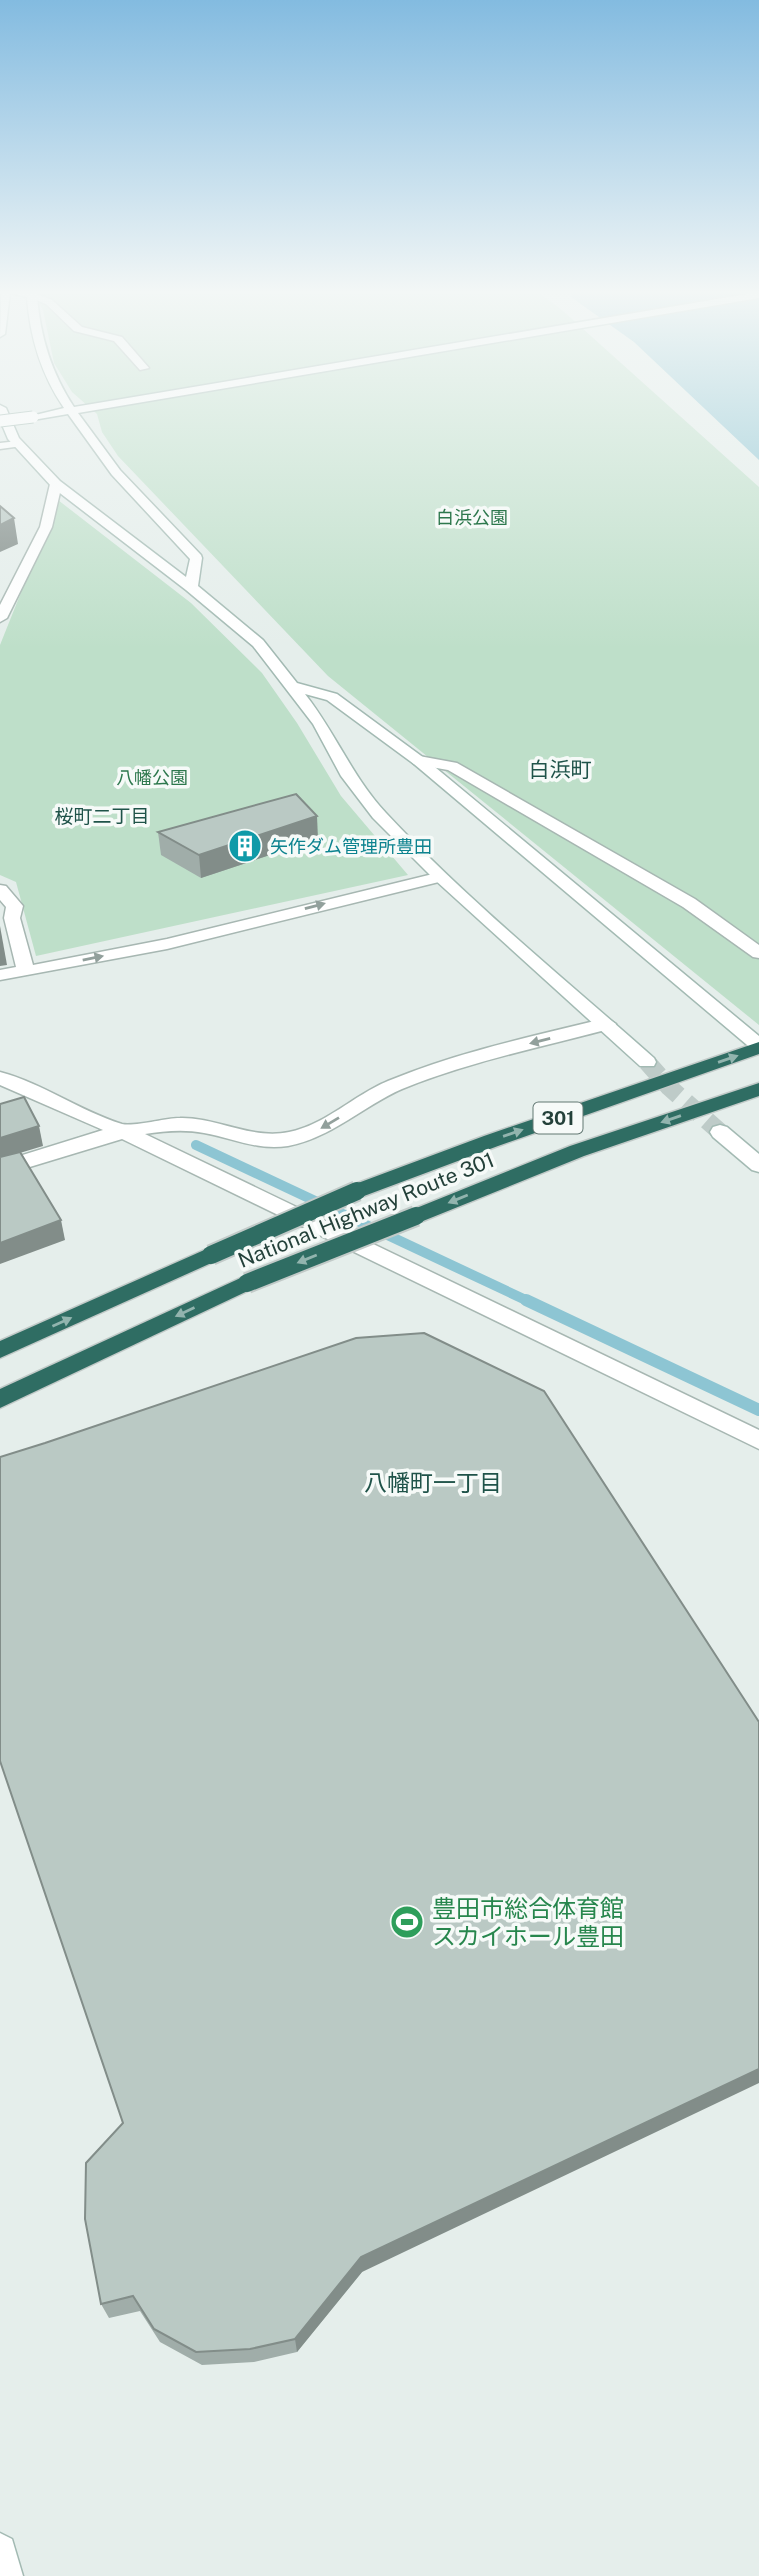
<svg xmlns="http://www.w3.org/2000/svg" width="759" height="2576" viewBox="0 0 759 2576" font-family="'Public Sans','Noto Sans JP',sans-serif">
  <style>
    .green { fill: #bedfc9 }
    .water { fill: #8dc5d3 }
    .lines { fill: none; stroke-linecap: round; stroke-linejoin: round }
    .stream-far1 { stroke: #8dc5d3; stroke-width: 10 }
    .stream { stroke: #8dc5d3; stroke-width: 12 }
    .secondary-tunnel { stroke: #becbc8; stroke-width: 18; stroke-dasharray: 18 10; stroke-linecap: butt }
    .street-casing { stroke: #a7b7b2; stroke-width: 3 }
    .secondary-casing { stroke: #a3bab3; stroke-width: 3 }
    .highway-casing { stroke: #c2cac8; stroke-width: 3 }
    .street { fill: #fff; fill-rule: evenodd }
    .secondary { fill: #fff; fill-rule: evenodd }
    .highway { fill: #2f6d63; fill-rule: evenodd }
    .secondary-bridge-casing { stroke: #a3bab3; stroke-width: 13; stroke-linecap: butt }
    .highway-bridge-casing { stroke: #c2cac8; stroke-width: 22; stroke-linecap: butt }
    .secondary-bridge { stroke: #fff; stroke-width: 11 }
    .highway-bridge { stroke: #2f6d63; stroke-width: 18 }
    .wall { fill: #a0ada9 }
    .shaded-wall { fill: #828d89 }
    .building { fill: #bac9c4; stroke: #828d89; stroke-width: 2 }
    .oneway { fill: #92a09c }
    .oneway2 { fill: #92b4ae }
    .labels { text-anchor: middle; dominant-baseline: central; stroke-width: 7; stroke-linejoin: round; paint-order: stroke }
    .far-park-label { font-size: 18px; fill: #2d784d; stroke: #f6faf8 }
    .far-culture-label { font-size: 18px; fill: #0d838f; stroke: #f6faf8; text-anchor: start }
    .far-neighbourhood-label { font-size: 19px; fill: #1f5349; stroke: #f6faf8 }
    .shield { fill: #f6faf8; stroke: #637873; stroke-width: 2 }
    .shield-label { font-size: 19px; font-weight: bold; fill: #24413a }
    .far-quarter-label { font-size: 21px; fill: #1f5349; stroke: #f6faf8 }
    .street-label { font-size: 21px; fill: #24413a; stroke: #f6faf8 }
    .neighbourhood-label { font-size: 23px; fill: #1f5349; stroke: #f6faf8 }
    .near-leisure-label { font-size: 24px; fill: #27864d; stroke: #f6faf8; text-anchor: start }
  </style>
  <rect width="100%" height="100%" fill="#e5eeeb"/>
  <g class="green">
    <polygon points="31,289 534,289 562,310 759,487 759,1025 328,676 118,456 102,432 97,414 72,392 54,363 43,310"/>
    <polygon points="58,500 191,603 262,673 297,723 341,796 408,875 36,956 16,882 0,875 0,645"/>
  </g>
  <polygon class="water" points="570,289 759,289 759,460 634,342 571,297"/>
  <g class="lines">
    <polyline class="stream-far1" points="196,1145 530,1302"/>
    <polyline class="stream" points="526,1300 759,1410"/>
    <polyline class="secondary-tunnel" points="647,1062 669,1087 720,1132"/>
    <defs>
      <g id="street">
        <polygon points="32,292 52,300 82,327 122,337 149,368 140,370 114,341 74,331 46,304 29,297 27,295"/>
        <polygon points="18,441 22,442 22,446 0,449 0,443"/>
        <polygon points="56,480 62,484 52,527 7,618 0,622 0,605 40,527 50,484"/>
        <polygon points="419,756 457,763 695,899 759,945 759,958 753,957 683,907 448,770 414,764 411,761 414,758"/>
        <polygon points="441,872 449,877 447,880 167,949 0,980 0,970 16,967 4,918 6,907 0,900 0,885 6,886 23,906 20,918 33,965 167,939"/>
        <path d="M607,1018l9,6 -3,4c-71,19 -142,33 -211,61 -39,17 -71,49 -114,57 -30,5 -56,-8 -84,-13 -20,-4 -40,-2 -59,1l614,296v19l-637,-310 -122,37v-14l103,-32 -103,-45v-13c42,11 80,39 122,52 12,3 43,-6 58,-6 37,-1 71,22 109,14 36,-7 65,-37 99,-51 70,-29 145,-45 219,-63z"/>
      </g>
      <g id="secondary">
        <path d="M1,289h16l20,6c3,41 14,77 37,112l685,-115v6l-681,115 42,57 81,85 1,3 -4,28 65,54 34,43 40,11 87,64 335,278v16l-6,-2 -339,-286 -87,-64 -22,-6c30,38 48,84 81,119 82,88 178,165 268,245l2,4 -2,4h-14l-205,-186 -62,-62 -32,-42 -28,-52 -60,-78 -67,-56 -134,-103 -44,-48 -8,-19v-15l6,3 13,30 41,43 126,96 4,-18 -78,-84 -44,-61 -35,6 -6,-3 37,-9c-23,-34 -34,-70 -37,-111l-17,-4 -5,41 -5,3z"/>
        <polygon points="720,1125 727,1127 759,1154 759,1172 752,1170 713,1137 710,1132 713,1127"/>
        <polygon points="0,2533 12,2539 23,2576 0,2576"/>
      </g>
      <g id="highway">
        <polygon points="759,1042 759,1054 498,1146 364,1196 350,1196 347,1191 350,1186 484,1136"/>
        <polygon points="759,1083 759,1096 584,1156 423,1221 416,1223 409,1221 406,1216 409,1211 570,1146"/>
        <polygon points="211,1247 218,1250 221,1255 218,1260 0,1358 0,1341"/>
        <polygon points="247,1275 254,1278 257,1283 254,1288 0,1408 0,1389"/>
      </g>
    </defs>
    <use href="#street" class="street-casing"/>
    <use href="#secondary" class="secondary-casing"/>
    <use href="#highway" class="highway-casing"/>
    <use href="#street" class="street"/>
    <use href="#secondary" class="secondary"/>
    <use href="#highway" class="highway"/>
    <defs>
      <polyline id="secondary-bridge" points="0,421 33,417"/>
      <g id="highway-bridge">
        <polyline points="211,1255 357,1191"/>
        <polyline points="247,1283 416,1216"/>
      </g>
    </defs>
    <use href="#secondary-bridge" class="secondary-bridge-casing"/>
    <use href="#highway-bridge" class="highway-bridge-casing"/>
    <use href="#secondary-bridge" class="secondary-bridge"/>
    <use href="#highway-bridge" class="highway-bridge"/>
  </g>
  <g class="wall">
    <polygon points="158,832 318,839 201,878 161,855"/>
    <polygon points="759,1722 362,2272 297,2352 254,2362 202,2365 160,2342 140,2311 109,2318 101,2304"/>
  </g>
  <g class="shaded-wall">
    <polygon points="14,518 18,544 0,552 0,525"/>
    <polygon points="317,816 318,839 201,878 199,855"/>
    <polygon points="0,926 7,965 0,966"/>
    <polygon points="39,1126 43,1146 0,1159 0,1138"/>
    <polygon points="61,1220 65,1240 0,1264 0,1243"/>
    <polygon points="759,2069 759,2083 362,2272 297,2352 295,2339 361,2257"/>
  </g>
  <g class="building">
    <polygon points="0,506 14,518 0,525"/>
    <polygon points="296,794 317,816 199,855 158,832"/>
    <polygon points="24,1097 39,1126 0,1138 0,1104"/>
    <polygon points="20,1152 61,1220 0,1243 0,1157"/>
    <polygon points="424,1333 544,1391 759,1722 759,2069 361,2257 295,2339 250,2349 196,2352 154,2329 133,2296 101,2304 85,2219 86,2163 123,2123 0,1761 0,1457 45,1443 356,1338"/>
  </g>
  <defs><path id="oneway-solid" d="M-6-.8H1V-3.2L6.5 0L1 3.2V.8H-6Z" transform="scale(1.75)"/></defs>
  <g class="oneway">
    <use href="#oneway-solid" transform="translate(315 906) rotate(-15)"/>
    <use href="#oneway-solid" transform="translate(93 958) rotate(-11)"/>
    <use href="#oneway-solid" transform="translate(540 1041) rotate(166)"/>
    <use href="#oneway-solid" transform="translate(330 1123) rotate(149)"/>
  </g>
  <g class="oneway2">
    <use href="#oneway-solid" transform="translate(728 1059) rotate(-19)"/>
    <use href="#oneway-solid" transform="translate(671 1119) rotate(161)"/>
    <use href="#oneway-solid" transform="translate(513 1133) rotate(-19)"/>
    <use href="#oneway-solid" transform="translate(458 1199) rotate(158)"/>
    <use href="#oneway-solid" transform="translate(307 1259) rotate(158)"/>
    <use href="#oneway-solid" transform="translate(185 1312) rotate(155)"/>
    <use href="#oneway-solid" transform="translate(62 1322) rotate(-24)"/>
  </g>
  <linearGradient id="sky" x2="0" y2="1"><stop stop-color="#83bbe0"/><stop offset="0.45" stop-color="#f3f7f6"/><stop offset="1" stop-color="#f3f7f6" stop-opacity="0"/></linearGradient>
  <rect width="759" height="649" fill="url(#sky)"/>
  <defs>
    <symbol id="building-disc" viewBox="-11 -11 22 22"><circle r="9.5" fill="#0f9aa8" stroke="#f6faf8"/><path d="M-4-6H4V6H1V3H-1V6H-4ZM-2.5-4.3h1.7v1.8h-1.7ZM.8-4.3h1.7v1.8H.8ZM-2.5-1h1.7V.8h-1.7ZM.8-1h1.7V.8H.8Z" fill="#fff"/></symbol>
    <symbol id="stadium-disc" viewBox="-11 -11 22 22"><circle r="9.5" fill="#2e9e5b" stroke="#f6faf8"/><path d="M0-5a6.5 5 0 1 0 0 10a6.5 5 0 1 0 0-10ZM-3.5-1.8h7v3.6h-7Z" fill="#fff"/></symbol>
  </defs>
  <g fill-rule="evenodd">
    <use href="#building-disc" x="226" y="827" width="38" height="38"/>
    <use href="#stadium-disc" x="388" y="1903" width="38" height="38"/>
  </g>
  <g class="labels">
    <g class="far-park-label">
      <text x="472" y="517">白浜公園</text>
      <text x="152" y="777">八幡公園</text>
    </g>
    <g class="far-culture-label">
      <text x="270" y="846">矢作ダム管理所豊田</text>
    </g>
    <g class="far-neighbourhood-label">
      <text x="102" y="816">桜町二丁目</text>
    </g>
    <rect class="shield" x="533.5" y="1102.5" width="49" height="31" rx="5"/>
    <g class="shield-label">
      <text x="558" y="1118">301</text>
    </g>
    <g class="far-quarter-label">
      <text x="560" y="769">白浜町</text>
    </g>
    <g class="street-label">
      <text transform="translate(366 1210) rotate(-22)">National Highway Route 301</text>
    </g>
    <g class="neighbourhood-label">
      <text x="433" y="1482">八幡町一丁目</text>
    </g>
    <g class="near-leisure-label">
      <text x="432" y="1908">豊田市総合体育館<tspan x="432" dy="28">スカイホール豊田</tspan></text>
    </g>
  </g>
</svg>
